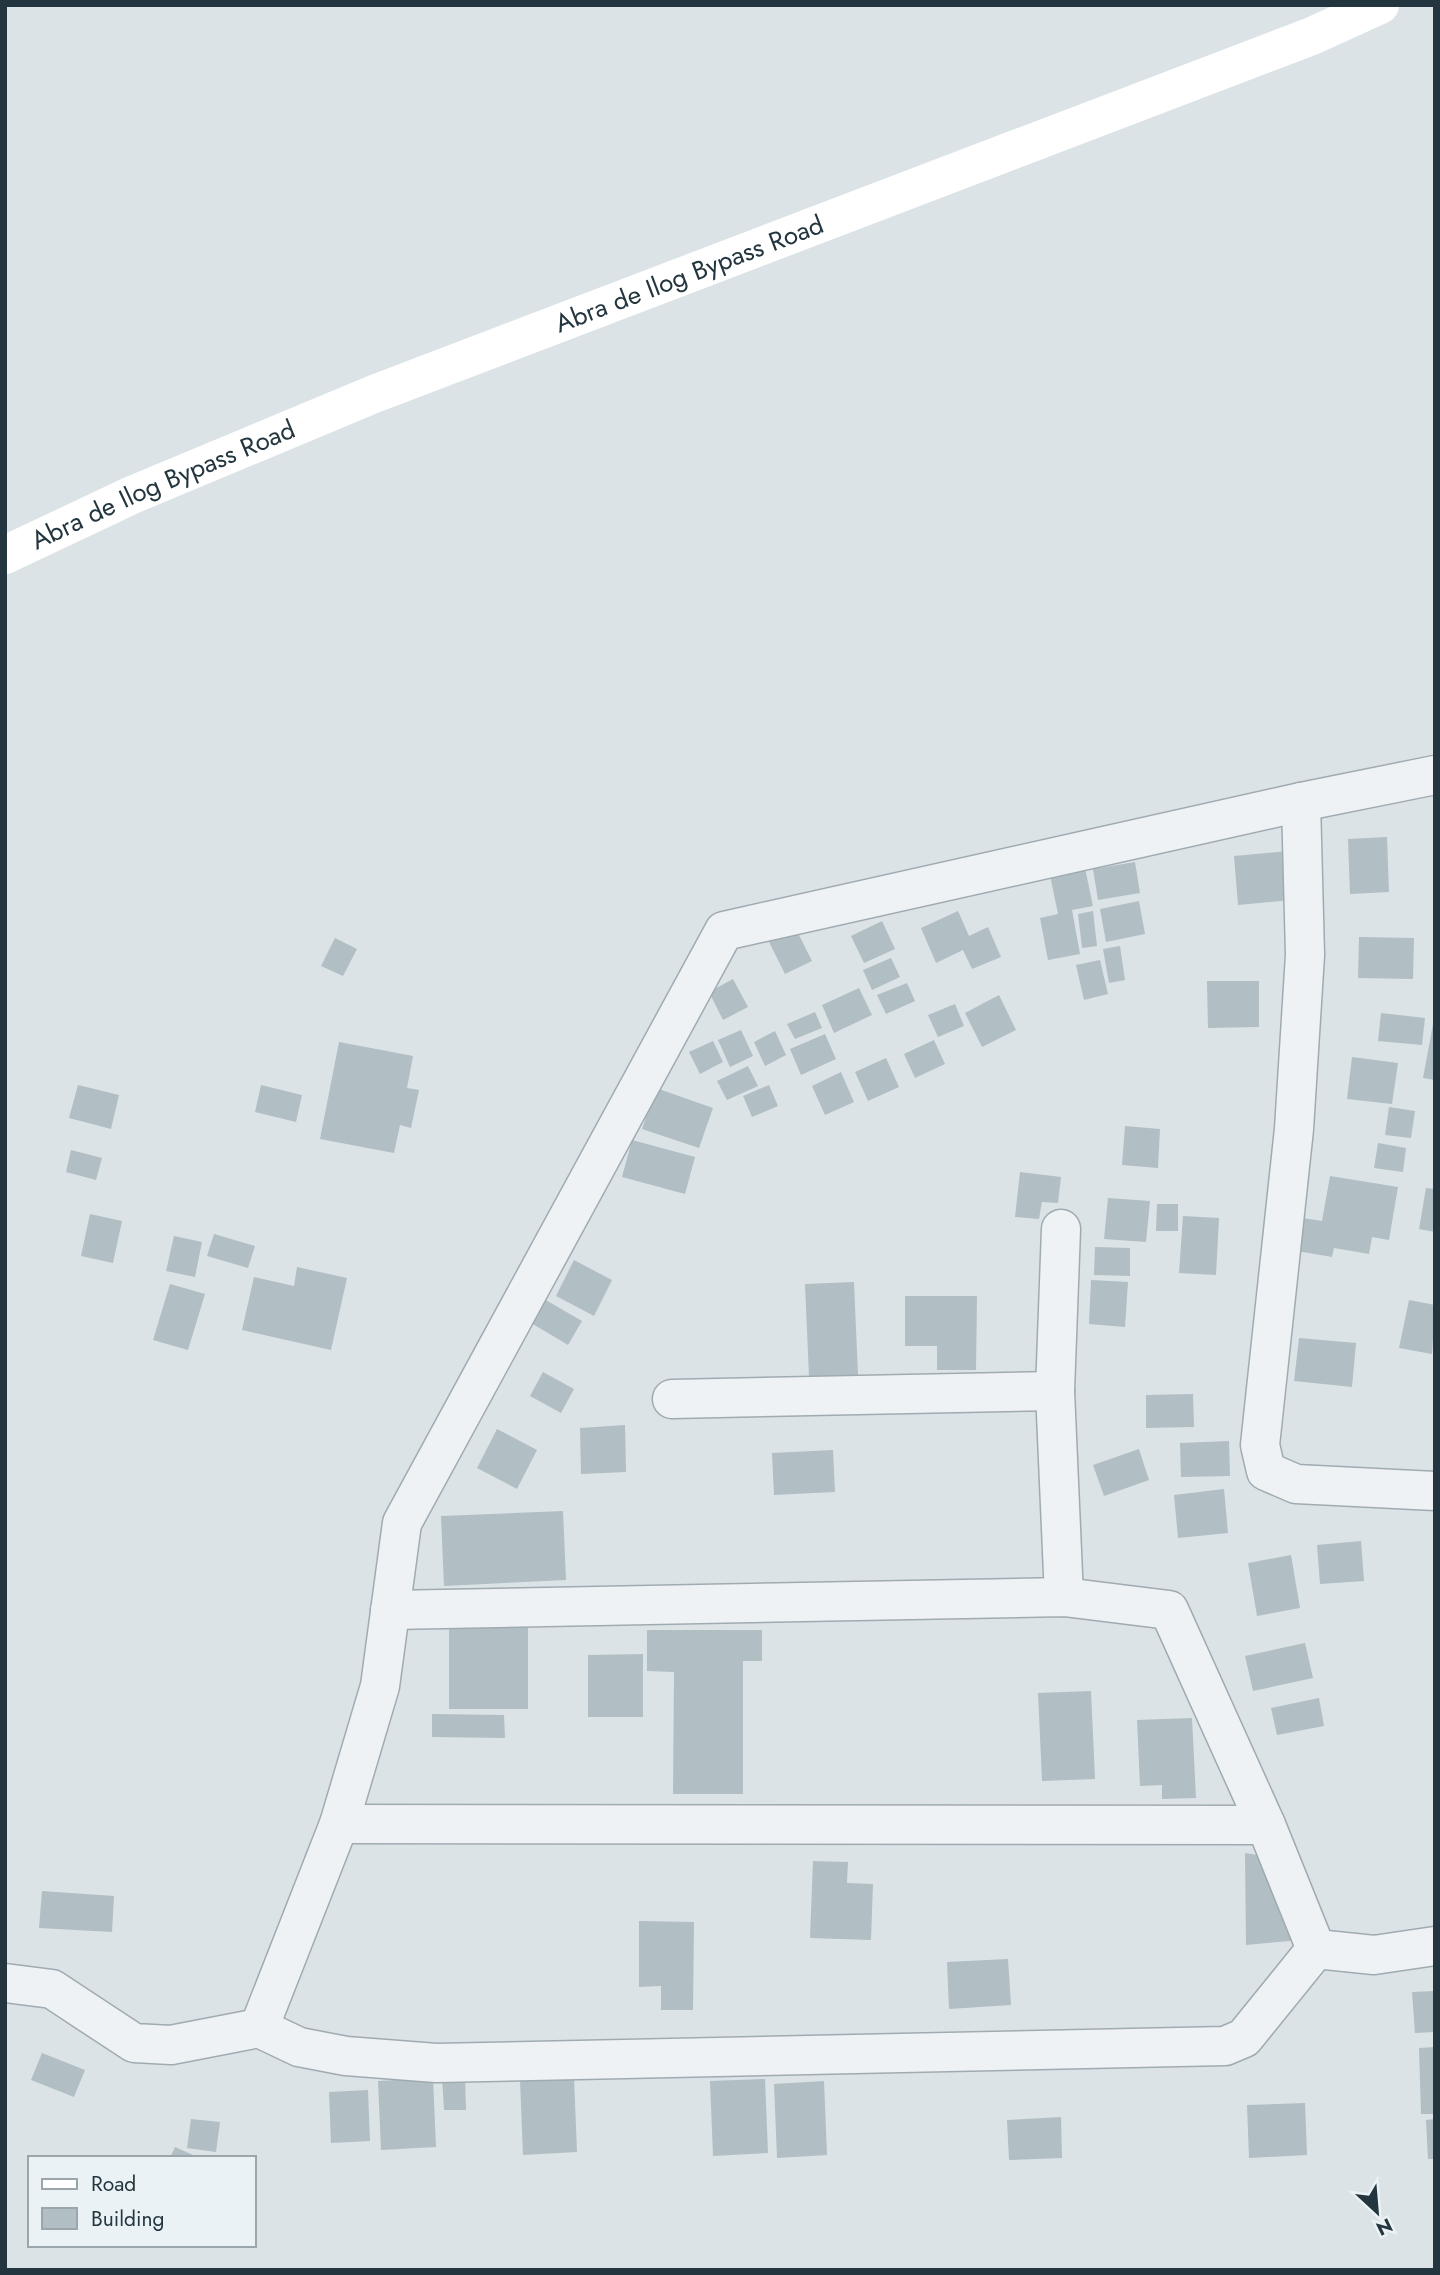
<svg xmlns="http://www.w3.org/2000/svg" width="1440" height="2275" viewBox="0 0 1440 2275" font-family="Jost,sans-serif">
  <style>
    .building { fill: #b1bec4 }
    .lines { fill: none; stroke-linecap: round; stroke-linejoin: round }
    .minor-casing { stroke: #a0abb1; stroke-width: 41 }
    .minor { stroke: #eef2f5; stroke-width: 38 }
    .secondary { stroke: #fff; stroke-width: 38 }
    .labels { text-anchor: middle; dominant-baseline: central; stroke-width: 5; stroke-linejoin: round; paint-order: stroke }
    .street-label { font-size: 26px; fill: #23353e; stroke: #eaf2f5 }
  </style>
  <rect width="100%" height="100%" fill="#dbe3e7"/>
  <g class="building">
    <polygon points="1387,837 1389,892 1350,894 1348,839"/>
    <polygon points="1298,850 1302,899 1238,905 1234,856"/>
    <polygon points="1135,862 1140,893 1098,900 1093,869"/>
    <polygon points="1085,868 1093,906 1072,910 1080,954 1048,960 1040,918 1058,914 1050,875"/>
    <polygon points="1139,901 1145,934 1106,942 1100,909"/>
    <polygon points="958,911 969,936 988,927 1001,957 972,969 963,950 936,963 921,928"/>
    <polygon points="1093,911 1097,946 1082,948 1078,914"/>
    <polygon points="882,921 895,949 864,963 851,936"/>
    <polygon points="796,929 812,961 785,974 769,942"/>
    <polygon points="1359,937 1414,938 1413,979 1358,978"/>
    <polygon points="335,938 357,949 343,976 321,966"/>
    <polygon points="1120,946 1125,980 1109,983 1103,949"/>
    <polygon points="891,958 900,977 872,990 863,970"/>
    <polygon points="1100,960 1108,994 1084,1000 1076,965"/>
    <polygon points="733,979 748,1007 723,1020 709,992"/>
    <polygon points="1207,981 1259,981 1259,1027 1208,1028"/>
    <polygon points="907,983 915,1001 886,1014 877,995"/>
    <polygon points="859,988 872,1015 834,1033 822,1005"/>
    <polygon points="999,995 1016,1030 982,1047 965,1013"/>
    <polygon points="955,1004 964,1026 938,1037 928,1015"/>
    <polygon points="815,1012 822,1028 795,1039 787,1024"/>
    <polygon points="1381,1013 1425,1018 1422,1045 1378,1041"/>
    <polygon points="1433,1024 1435,1024 1435,1080 1423,1078"/>
    <polygon points="741,1030 753,1056 730,1067 718,1040"/>
    <polygon points="775,1031 786,1055 765,1066 754,1042"/>
    <polygon points="825,1034 836,1059 801,1075 790,1049"/>
    <polygon points="934,1040 945,1064 915,1078 904,1054"/>
    <polygon points="713,1041 723,1062 700,1074 689,1052"/>
    <polygon points="339,1042 413,1056 407,1088 419,1090 411,1128 400,1125 394,1153 320,1139"/>
    <polygon points="1352,1057 1398,1063 1392,1104 1347,1099"/>
    <polygon points="886,1058 899,1087 868,1101 855,1072"/>
    <polygon points="748,1066 758,1086 727,1100 717,1081"/>
    <polygon points="841,1072 854,1102 825,1115 812,1086"/>
    <polygon points="78,1085 119,1095 111,1129 69,1118"/>
    <polygon points="261,1085 302,1095 296,1122 255,1112"/>
    <polygon points="769,1085 778,1106 752,1117 743,1096"/>
    <polygon points="656,1088 713,1108 699,1148 642,1129"/>
    <polygon points="1389,1107 1415,1111 1411,1138 1385,1135"/>
    <polygon points="1125,1126 1160,1129 1158,1168 1122,1165"/>
    <polygon points="632,1140 695,1157 685,1194 622,1177"/>
    <polygon points="1378,1143 1406,1148 1403,1172 1374,1168"/>
    <polygon points="71,1150 102,1158 96,1180 66,1172"/>
    <polygon points="1020,1172 1061,1177 1058,1203 1042,1202 1039,1219 1015,1217"/>
    <polygon points="1330,1176 1398,1187 1389,1240 1372,1237 1369,1254 1334,1248 1332,1257 1285,1249 1290,1216 1322,1221"/>
    <polygon points="1426,1188 1435,1189 1435,1232 1419,1229"/>
    <polygon points="1108,1198 1150,1201 1146,1242 1104,1239"/>
    <polygon points="1157,1204 1178,1204 1178,1231 1156,1231"/>
    <polygon points="90,1214 122,1221 113,1263 81,1256"/>
    <polygon points="1183,1216 1219,1218 1216,1275 1179,1273"/>
    <polygon points="214,1234 255,1246 248,1268 207,1256"/>
    <polygon points="174,1236 202,1242 195,1277 166,1271"/>
    <polygon points="1095,1247 1130,1248 1130,1276 1094,1275"/>
    <polygon points="574,1260 612,1280 594,1316 556,1296"/>
    <polygon points="297,1267 347,1278 331,1350 242,1330 254,1277 294,1286"/>
    <polygon points="1091,1280 1128,1282 1125,1327 1089,1324"/>
    <polygon points="854,1282 858,1375 809,1377 805,1284"/>
    <polygon points="170,1284 205,1294 188,1350 153,1340"/>
    <polygon points="905,1296 977,1296 976,1370 937,1370 937,1346 905,1346"/>
    <polygon points="544,1299 582,1321 568,1345 531,1323"/>
    <polygon points="1409,1300 1435,1305 1432,1354 1399,1348"/>
    <polygon points="1299,1338 1356,1343 1352,1387 1294,1381"/>
    <polygon points="543,1372 574,1389 561,1413 530,1396"/>
    <polygon points="1193,1394 1194,1427 1146,1428 1146,1395"/>
    <polygon points="625,1425 626,1472 581,1474 580,1428"/>
    <polygon points="497,1429 537,1450 517,1489 477,1468"/>
    <polygon points="1229,1441 1230,1476 1181,1477 1180,1443"/>
    <polygon points="1139,1449 1149,1480 1104,1496 1093,1465"/>
    <polygon points="833,1450 835,1492 774,1495 772,1453"/>
    <polygon points="1224,1489 1228,1533 1178,1538 1174,1495"/>
    <polygon points="563,1511 566,1580 444,1586 441,1516"/>
    <polygon points="1361,1541 1364,1581 1320,1584 1317,1545"/>
    <polygon points="1291,1555 1300,1608 1257,1616 1248,1563"/>
    <rect x="449" y="1626" width="79" height="83"/>
    <polygon points="647,1630 762,1630 762,1661 743,1661 743,1794 673,1794 674,1672 647,1671"/>
    <polygon points="1305,1643 1313,1678 1253,1691 1245,1656"/>
    <polygon points="643,1654 643,1717 588,1717 588,1655"/>
    <polygon points="1091,1691 1095,1779 1042,1781 1038,1693"/>
    <polygon points="1319,1698 1324,1726 1277,1735 1271,1708"/>
    <polygon points="432,1714 504,1715 505,1738 432,1737"/>
    <polygon points="1192,1718 1196,1798 1162,1799 1162,1785 1140,1786 1137,1720"/>
    <polygon points="1245,1853 1265,1856 1300,1940 1246,1945"/>
    <polygon points="813,1861 848,1862 847,1883 873,1884 871,1940 810,1938"/>
    <polygon points="42,1891 114,1896 112,1932 39,1928"/>
    <polygon points="639,1921 694,1922 693,2010 661,2010 661,1986 639,1987"/>
    <polygon points="1008,1959 1011,2005 949,2009 947,1962"/>
    <polygon points="1435,1991 1435,2032 1415,2033 1412,1992"/>
    <polygon points="1435,2047 1435,2114 1421,2114 1419,2048"/>
    <polygon points="42,2053 85,2070 74,2097 31,2080"/>
    <polygon points="465,2076 466,2110 444,2110 442,2078"/>
    <polygon points="433,2078 436,2147 381,2150 378,2081"/>
    <polygon points="574,2078 577,2152 523,2155 520,2080"/>
    <polygon points="765,2079 768,2153 713,2156 710,2081"/>
    <polygon points="824,2081 827,2155 777,2158 774,2084"/>
    <polygon points="368,2090 370,2141 331,2143 329,2092"/>
    <polygon points="1305,2103 1307,2155 1249,2158 1247,2105"/>
    <polygon points="1061,2117 1062,2158 1009,2160 1007,2120"/>
    <polygon points="191,2119 220,2122 216,2152 187,2148"/>
    <polygon points="1435,2119 1435,2159 1428,2159 1426,2120"/>
    <polygon points="175,2147 200,2158 170,2158"/>
  </g>
  <g class="lines">
    <defs>
      <g id="minor">
        <polyline points="1301,802 1305,955 1294,1129 1260,1445 1266,1471 1296,1484 1435,1491"/>
        <polyline points="1061,1229 1055,1391 1064,1597"/>
        <polyline points="672,1399 1055,1391"/>
        <polyline points="390,1610 1064,1597 1169,1610 1266,1825 1316,1949"/>
        <polyline points="339,1824 1266,1825"/>
        <polyline points="1316,1949 1374,1955 1435,1946"/>
        <polyline points="5,1983 52,1989 134,2043 171,2045 259,2028 299,2047 346,2056 436,2063 1225,2046 1244,2038 1316,1949"/>
        <polyline points="259,2028 339,1824 380,1686 402,1523 724,931 1301,802 1435,775"/>
      </g>
    </defs>
    <use href="#minor" class="minor-casing"/>
    <use href="#minor" class="minor"/>
    <path class="secondary" id="s1" d="M5,555l127,-60 242,-101 938,-358 68,-31"/>
  </g>
  <g class="labels">
    <g class="street-label">
      <text stroke="none"><textPath href="#s1" startOffset="740">Abra de Ilog Bypass Road</textPath></text>
      <text stroke="none"><textPath href="#s1" startOffset="173">Abra de Ilog Bypass Road</textPath></text>
    </g>
  </g>
  <rect width="1440" height="2275" fill="none" stroke="#23353e" stroke-width="14"/>
  <rect x="28" y="2156" width="228" height="91" fill="#eaf2f5" stroke="#9aa6ac" stroke-width="2"/>
  <rect x="42" y="2179" width="35" height="10" fill="#ffffff" stroke="#9aa6ac" stroke-width="2"/>
  <text x="91" y="2191" font-size="21" fill="#23353e">Road</text>
  <rect x="42" y="2208" width="35" height="21" fill="#b1bec4" stroke="#9aa6ac" stroke-width="2"/>
  <text x="91" y="2226" font-size="21" fill="#23353e">Building</text>
  <g transform="translate(1377 2212) rotate(154)" stroke="#eaf2f5" stroke-width="5" paint-order="stroke">
  <path d="M0-5L12 26L0 18L-12 26Z" fill="#23353e"/>
  <text y="-10" font-size="19" font-weight="bold" text-anchor="middle" fill="#23353e">N</text>
  </g>
</svg>
